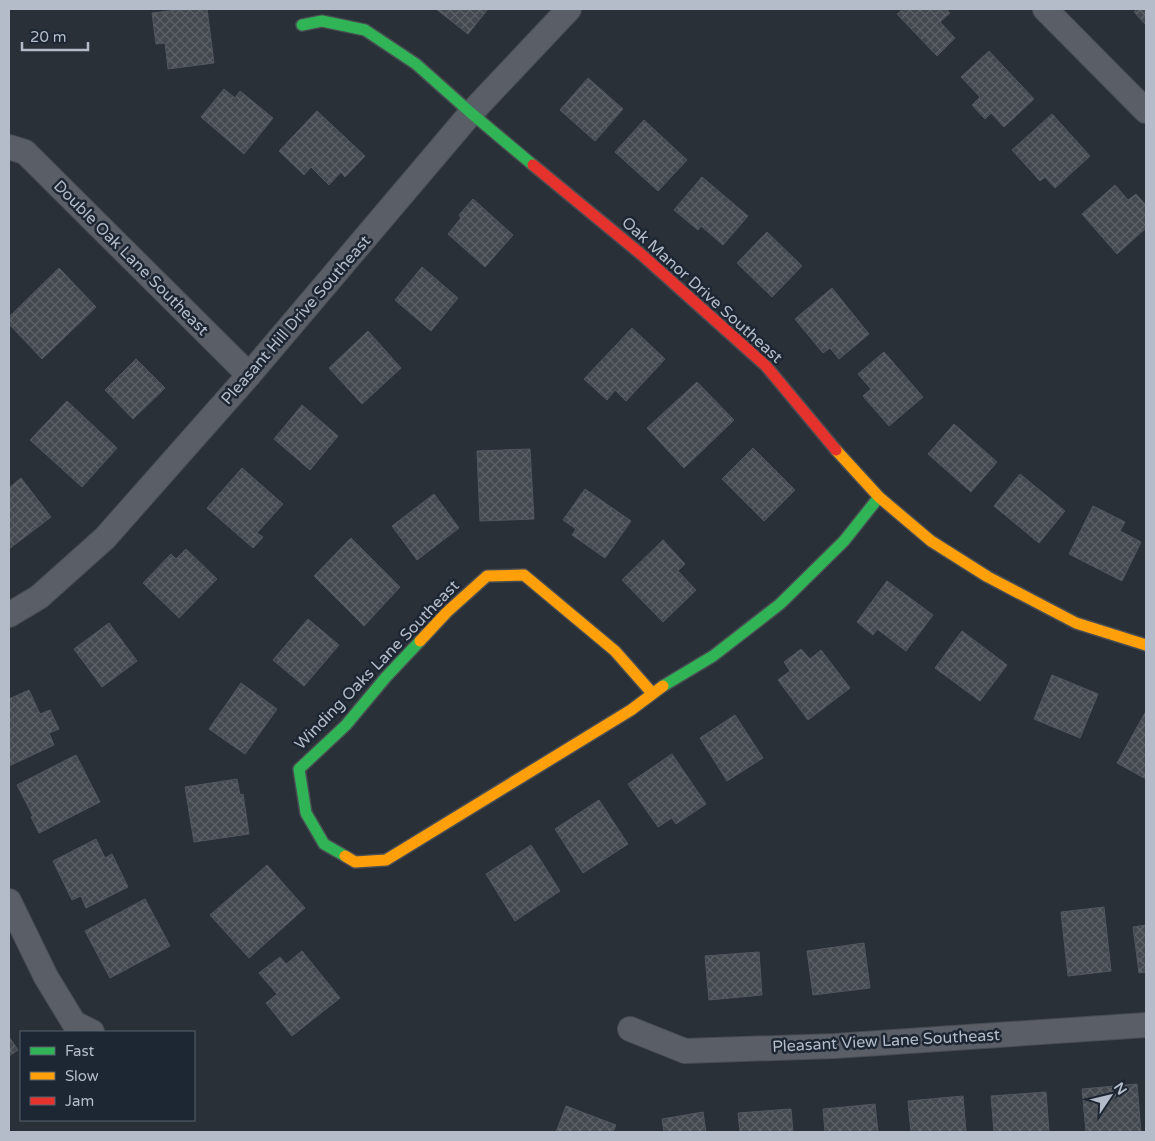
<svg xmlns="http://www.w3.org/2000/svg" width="1155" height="1141" viewBox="0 0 1155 1141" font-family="'Varela Round',sans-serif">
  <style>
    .building { fill: url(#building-cross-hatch); stroke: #52575f }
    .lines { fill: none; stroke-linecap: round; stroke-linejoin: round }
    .street-casing { stroke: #484c53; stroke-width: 26 }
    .fast-casing { stroke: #484c53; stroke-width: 14 }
    .slow-casing { stroke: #484c53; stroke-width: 14 }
    .jam-casing { stroke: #484c53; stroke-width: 14 }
    .street { stroke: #5a5e66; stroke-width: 24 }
    .fast { stroke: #30b455; stroke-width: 11 }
    .slow { stroke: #ff9f0a; stroke-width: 11 }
    .jam { stroke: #e5322d; stroke-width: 11 }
    .labels { text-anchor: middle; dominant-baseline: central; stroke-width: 5; stroke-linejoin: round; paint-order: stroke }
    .street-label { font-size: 16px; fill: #b4bcc9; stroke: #1d2633 }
  </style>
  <defs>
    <pattern id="building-cross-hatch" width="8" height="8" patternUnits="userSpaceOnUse" patternTransform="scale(1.25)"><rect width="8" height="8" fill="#444950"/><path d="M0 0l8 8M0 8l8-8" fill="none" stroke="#5d6168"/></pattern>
  </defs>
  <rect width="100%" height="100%" fill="#2a3038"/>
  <g class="building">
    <polygon points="185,9 207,9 214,63 168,69 165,43 156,44 152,13"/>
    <polygon points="436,9 488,9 468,34"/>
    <polygon points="903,9 946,9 950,13 940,22 955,38 937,56 897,14"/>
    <polygon points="1137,9 1146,9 1146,25 1134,12"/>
    <polygon points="989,51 1034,99 1004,127 991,113 985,119 972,105 980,97 961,77"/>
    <polygon points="588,78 623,109 595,141 560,110"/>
    <polygon points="224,89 235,98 240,91 273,118 244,154 201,117"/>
    <polygon points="317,111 365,156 345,177 341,172 329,185 311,167 304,175 279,151"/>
    <polygon points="1052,114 1090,156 1055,188 1045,177 1040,181 1012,150"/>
    <polygon points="644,120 687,160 658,191 615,152"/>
    <polygon points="702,177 748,216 723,245 701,226 698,230 674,210"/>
    <polygon points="1115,185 1128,200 1136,194 1146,205 1146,228 1117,254 1082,214"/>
    <polygon points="473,199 513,235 485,267 448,234 461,218 459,215"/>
    <polygon points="767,232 802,266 772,297 737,263"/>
    <polygon points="422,267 458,298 431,331 395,300"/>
    <polygon points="59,268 96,307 42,359 9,324 9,317"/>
    <polygon points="832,288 869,334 839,359 830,348 823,353 795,319"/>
    <polygon points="632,328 665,359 626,401 615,390 607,400 584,379"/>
    <polygon points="368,331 401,368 362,404 329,368"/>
    <polygon points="884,352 923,397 889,426 863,396 871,389 858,374"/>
    <polygon points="136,359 165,388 133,419 105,390"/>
    <polygon points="697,382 734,420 684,468 647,428"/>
    <polygon points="67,401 117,448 82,487 30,440"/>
    <polygon points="302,405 338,436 310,470 274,439"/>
    <polygon points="954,424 997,462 971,492 928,454"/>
    <polygon points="753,448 795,490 764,521 722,479"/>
    <polygon points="530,449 534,519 480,521 477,451"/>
    <polygon points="242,468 283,504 257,533 263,537 253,548 207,508"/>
    <polygon points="1020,474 1065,511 1039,543 994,506"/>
    <polygon points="21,478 51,517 9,549 9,488"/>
    <polygon points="585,489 631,521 605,558 572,535 576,529 563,520"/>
    <polygon points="434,494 459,528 417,560 392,526"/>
    <polygon points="1093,506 1125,522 1120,531 1141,542 1122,581 1069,554"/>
    <polygon points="351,538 400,587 364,626 314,576"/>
    <polygon points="663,540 685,564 678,571 696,590 663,622 622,580"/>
    <polygon points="186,549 217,579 179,618 143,583 171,554 176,559"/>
    <polygon points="887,581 933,615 906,651 877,629 873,635 857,622"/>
    <polygon points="308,619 339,645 304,686 273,660"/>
    <polygon points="109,623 137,661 102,687 74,649"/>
    <polygon points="962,631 1007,665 980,701 935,668"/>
    <polygon points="801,649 810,659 821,650 850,688 808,720 778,680 790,671 784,662"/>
    <polygon points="1052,675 1098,694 1080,738 1034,719"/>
    <polygon points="241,683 277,709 245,754 209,729"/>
    <polygon points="29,690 40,714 50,710 59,729 49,733 54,745 9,766 9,699"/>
    <polygon points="1146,711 1146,779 1117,763"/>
    <polygon points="735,715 763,758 727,781 700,738"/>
    <polygon points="672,754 706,804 676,824 672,818 658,827 628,784"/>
    <polygon points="76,755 100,802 39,833 31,817 33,816 17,785"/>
    <polygon points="237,779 240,795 243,794 249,834 194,842 185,787"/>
    <polygon points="599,800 628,844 583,873 555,829"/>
    <polygon points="96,839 105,858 112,854 128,887 86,908 81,896 72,900 53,861"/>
    <polygon points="531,845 560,891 515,921 486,874"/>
    <polygon points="267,865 305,908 249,958 210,915"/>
    <polygon points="145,899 170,946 110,978 85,931"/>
    <polygon points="1104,907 1111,971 1068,976 1061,912"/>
    <polygon points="1146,925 1146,972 1139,973 1133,927"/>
    <polygon points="864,943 870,988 813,995 807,951"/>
    <polygon points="302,951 340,998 292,1036 266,1003 277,994 259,973 280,957 286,964"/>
    <polygon points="759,952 762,995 709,1000 705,956"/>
    <polygon points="9,1037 18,1050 9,1056"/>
    <polygon points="1137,1084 1141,1132 1086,1132 1082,1089"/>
    <polygon points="1046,1092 1049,1132 994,1132 991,1096"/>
    <polygon points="963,1096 966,1132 911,1132 908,1101"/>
    <polygon points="875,1104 878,1132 825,1132 823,1109"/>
    <polygon points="566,1106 616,1125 613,1132 556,1132"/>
    <polygon points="791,1109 793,1132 740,1132 738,1113"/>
    <polygon points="703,1112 706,1132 664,1132 662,1119"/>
  </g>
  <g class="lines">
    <defs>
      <g id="street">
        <polyline points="1045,9 1146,111"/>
        <polyline points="9,147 25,152 249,375"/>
        <polyline points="9,615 39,597 105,538 249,375 471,113 569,9"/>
        <polyline points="9,901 46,977 74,1023 92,1032"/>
        <polyline points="630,1029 685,1051 835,1046 1146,1025"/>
      </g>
      <g id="fast">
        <polyline points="302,25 322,21 365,30 416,64 471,113 533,165"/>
        <polyline points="663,686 713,656 780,604 844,541 879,497"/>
        <polyline points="345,856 324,844 306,813 299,769 346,725 386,677 420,641"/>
      </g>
      <g id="slow">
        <polyline points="836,450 879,497 931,541 988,577 1076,623 1146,645"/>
        <polyline points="420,641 447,612 487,576 524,575 615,651 652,693"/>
        <polyline points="345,856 355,862 386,860 631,710 663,686"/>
      </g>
      <polyline id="jam" points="533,165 642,255 766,366 836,450"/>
    </defs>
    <use href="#street" class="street-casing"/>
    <use href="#fast" class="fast-casing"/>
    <use href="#slow" class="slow-casing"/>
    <use href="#jam" class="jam-casing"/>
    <use href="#street" class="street"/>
    <use href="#fast" class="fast"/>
    <use href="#slow" class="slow"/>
    <use href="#jam" class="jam"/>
  </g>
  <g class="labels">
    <g class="street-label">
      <text transform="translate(131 258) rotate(45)">Double Oak Lane Southeast</text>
      <text transform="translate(702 290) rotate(42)">Oak Manor Drive Southeast</text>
      <text transform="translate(296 320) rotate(-49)">Pleasant Hill Drive Southeast</text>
      <text transform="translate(377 665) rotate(-46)">Winding Oaks Lane Southeast</text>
      <text transform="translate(886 1041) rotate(-3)">Pleasant View Lane Southeast</text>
    </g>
  </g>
  <rect width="1155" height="1141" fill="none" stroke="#b4bcc9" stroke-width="20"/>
  <rect x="20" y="1031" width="175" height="90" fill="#1d2633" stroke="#59626f"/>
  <rect x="30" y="1047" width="25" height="8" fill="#30b455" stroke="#59626f"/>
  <text x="65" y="1056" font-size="15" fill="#b4bcc9">Fast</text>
  <rect x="30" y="1072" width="25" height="8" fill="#ff9f0a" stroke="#59626f"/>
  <text x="65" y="1081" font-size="15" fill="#b4bcc9">Slow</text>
  <rect x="30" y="1097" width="25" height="8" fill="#e5322d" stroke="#59626f"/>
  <text x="65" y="1106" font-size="15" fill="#b4bcc9">Jam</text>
  <g transform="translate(1110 1096) rotate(55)" stroke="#1d2633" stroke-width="4" paint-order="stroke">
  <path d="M0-4L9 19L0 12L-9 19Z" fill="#b4bcc9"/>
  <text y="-8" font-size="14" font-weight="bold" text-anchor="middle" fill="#b4bcc9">N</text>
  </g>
  <path d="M22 42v8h66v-8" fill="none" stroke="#b4bcc9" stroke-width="2.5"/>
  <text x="30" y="42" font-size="15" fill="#b4bcc9" stroke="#1d2633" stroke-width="4" paint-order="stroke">20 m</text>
</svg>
